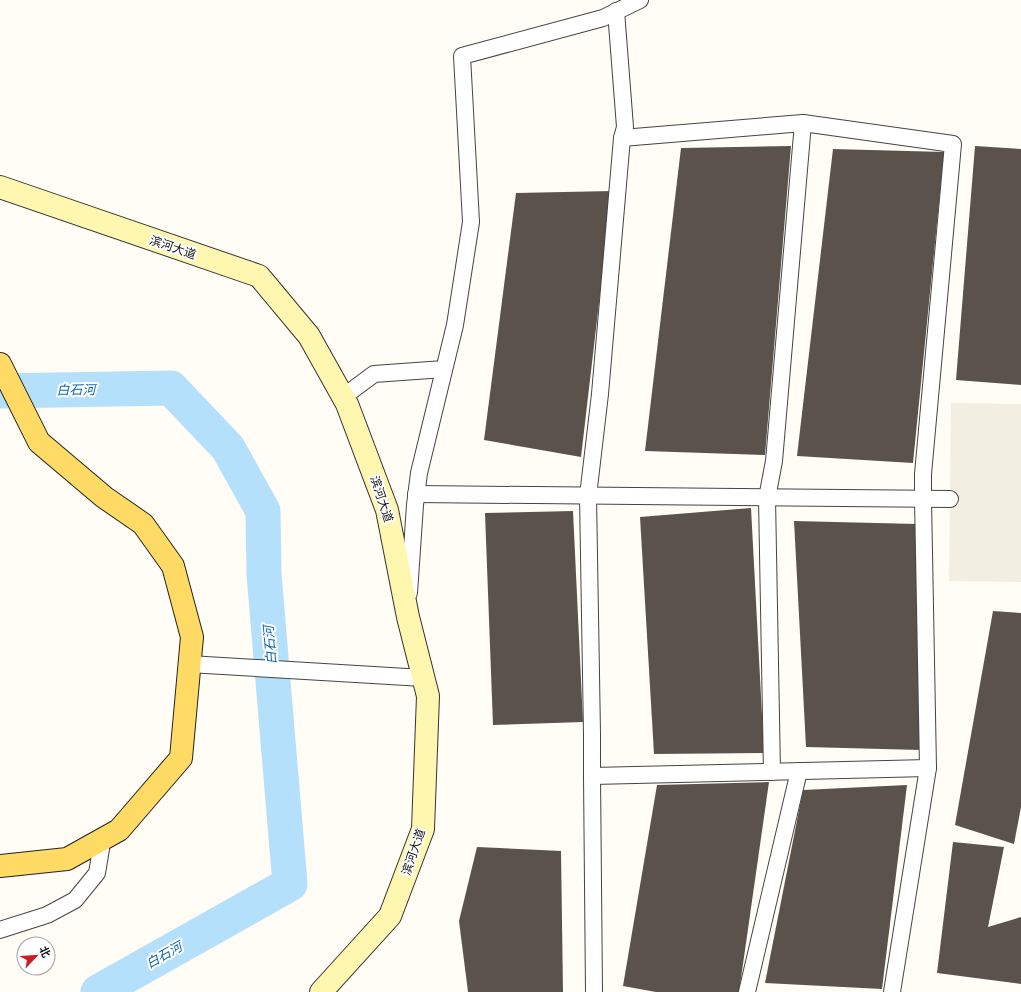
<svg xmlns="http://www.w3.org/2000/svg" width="1021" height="992" viewBox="0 0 1021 992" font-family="Lora,'Noto Sans SC',serif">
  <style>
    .plaza { fill: #f2eee1 }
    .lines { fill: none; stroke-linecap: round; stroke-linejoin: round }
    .river { stroke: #b5e0fb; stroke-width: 35 }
    .building { fill: #5b524c }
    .street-casing { stroke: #444; stroke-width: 18 }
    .secondary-casing { stroke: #333; stroke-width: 24 }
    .primary-casing { stroke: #222; stroke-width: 24 }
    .street { stroke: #fff; stroke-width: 16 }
    .secondary { stroke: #fff7b0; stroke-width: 22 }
    .primary { stroke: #ffdb65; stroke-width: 22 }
    .labels { text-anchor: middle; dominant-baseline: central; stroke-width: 4; stroke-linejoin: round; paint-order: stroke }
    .street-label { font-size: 12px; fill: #111; stroke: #fff }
    .water-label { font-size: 13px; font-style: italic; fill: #0f67ae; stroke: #fff }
  </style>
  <rect width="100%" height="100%" fill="#fffdf5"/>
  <polygon class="plaza" points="951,403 1021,404 1021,582 949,581"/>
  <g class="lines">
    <polyline class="river" points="0,391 171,388 228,448 263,511 264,574 290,884 98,992"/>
  </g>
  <g class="building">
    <polygon points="791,146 765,455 645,451 681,148"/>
    <polygon points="975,146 1021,149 1021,385 956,380"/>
    <polygon points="833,149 944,152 913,463 797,456"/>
    <polygon points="612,191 581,457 484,440 516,193"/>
    <polygon points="751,508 764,753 654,754 640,517"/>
    <polygon points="573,511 583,722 493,725 485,513"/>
    <polygon points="794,521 917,524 921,750 806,747"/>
    <polygon points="993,611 1021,613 1021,807 1014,844 955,825"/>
    <polygon points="769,782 739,992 656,992 623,986 657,785"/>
    <polygon points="907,785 882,989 765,983 803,790"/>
    <polygon points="953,842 1004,847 988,927 1021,917 1021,984 937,973"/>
    <polygon points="477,847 561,851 563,992 468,992 459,921"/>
  </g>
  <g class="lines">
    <defs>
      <g id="street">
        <polyline points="622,138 803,123 953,144 923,474 923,499 928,768 892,992"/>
        <polyline points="343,397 374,374 444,369"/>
        <polyline points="416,494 950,499"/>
        <polyline points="409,593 415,505 419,473 455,325 471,222 462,56 603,18 640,0"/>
        <polyline points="189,664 423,678"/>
        <polyline points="772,772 767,498 774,461 803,123"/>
        <polyline points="592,776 928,768"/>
        <polyline points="0,930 47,915 75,900 97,873 101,849 101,840"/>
        <polyline points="594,992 592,776 592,734 588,496 600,394 622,138 625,127 616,11"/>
        <polyline points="747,992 799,771"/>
      </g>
      <polyline id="secondary" points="0,187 259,276 309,336 347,404 387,510 408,617 428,696 423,829 390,916 321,992"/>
      <polyline id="primary" points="0,364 39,442 104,497 143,524 173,566 192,637 181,758 119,830 67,859 0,866"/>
    </defs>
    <use href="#street" class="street-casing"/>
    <use href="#secondary" class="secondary-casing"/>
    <use href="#primary" class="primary-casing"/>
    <use href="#street" class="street"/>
    <use href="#secondary" class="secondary"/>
    <use href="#primary" class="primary"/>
  </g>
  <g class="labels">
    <g class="street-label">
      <text transform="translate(173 247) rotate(19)">滨河大道</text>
      <text transform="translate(382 499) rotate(72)">滨河大道</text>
      <text transform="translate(413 852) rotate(-71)">滨河大道</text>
    </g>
    <g class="water-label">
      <text transform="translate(76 390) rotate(-1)">白石河</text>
      <text transform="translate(270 645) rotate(-95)">白石河</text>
      <text transform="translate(164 955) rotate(-29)">白石河</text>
    </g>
  </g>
  <g transform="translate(36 956) rotate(65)"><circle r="19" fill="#ffffff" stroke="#a0a0a0"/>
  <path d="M0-3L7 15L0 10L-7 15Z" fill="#cd1d23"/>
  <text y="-6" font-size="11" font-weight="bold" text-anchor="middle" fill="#111111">北</text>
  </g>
</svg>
